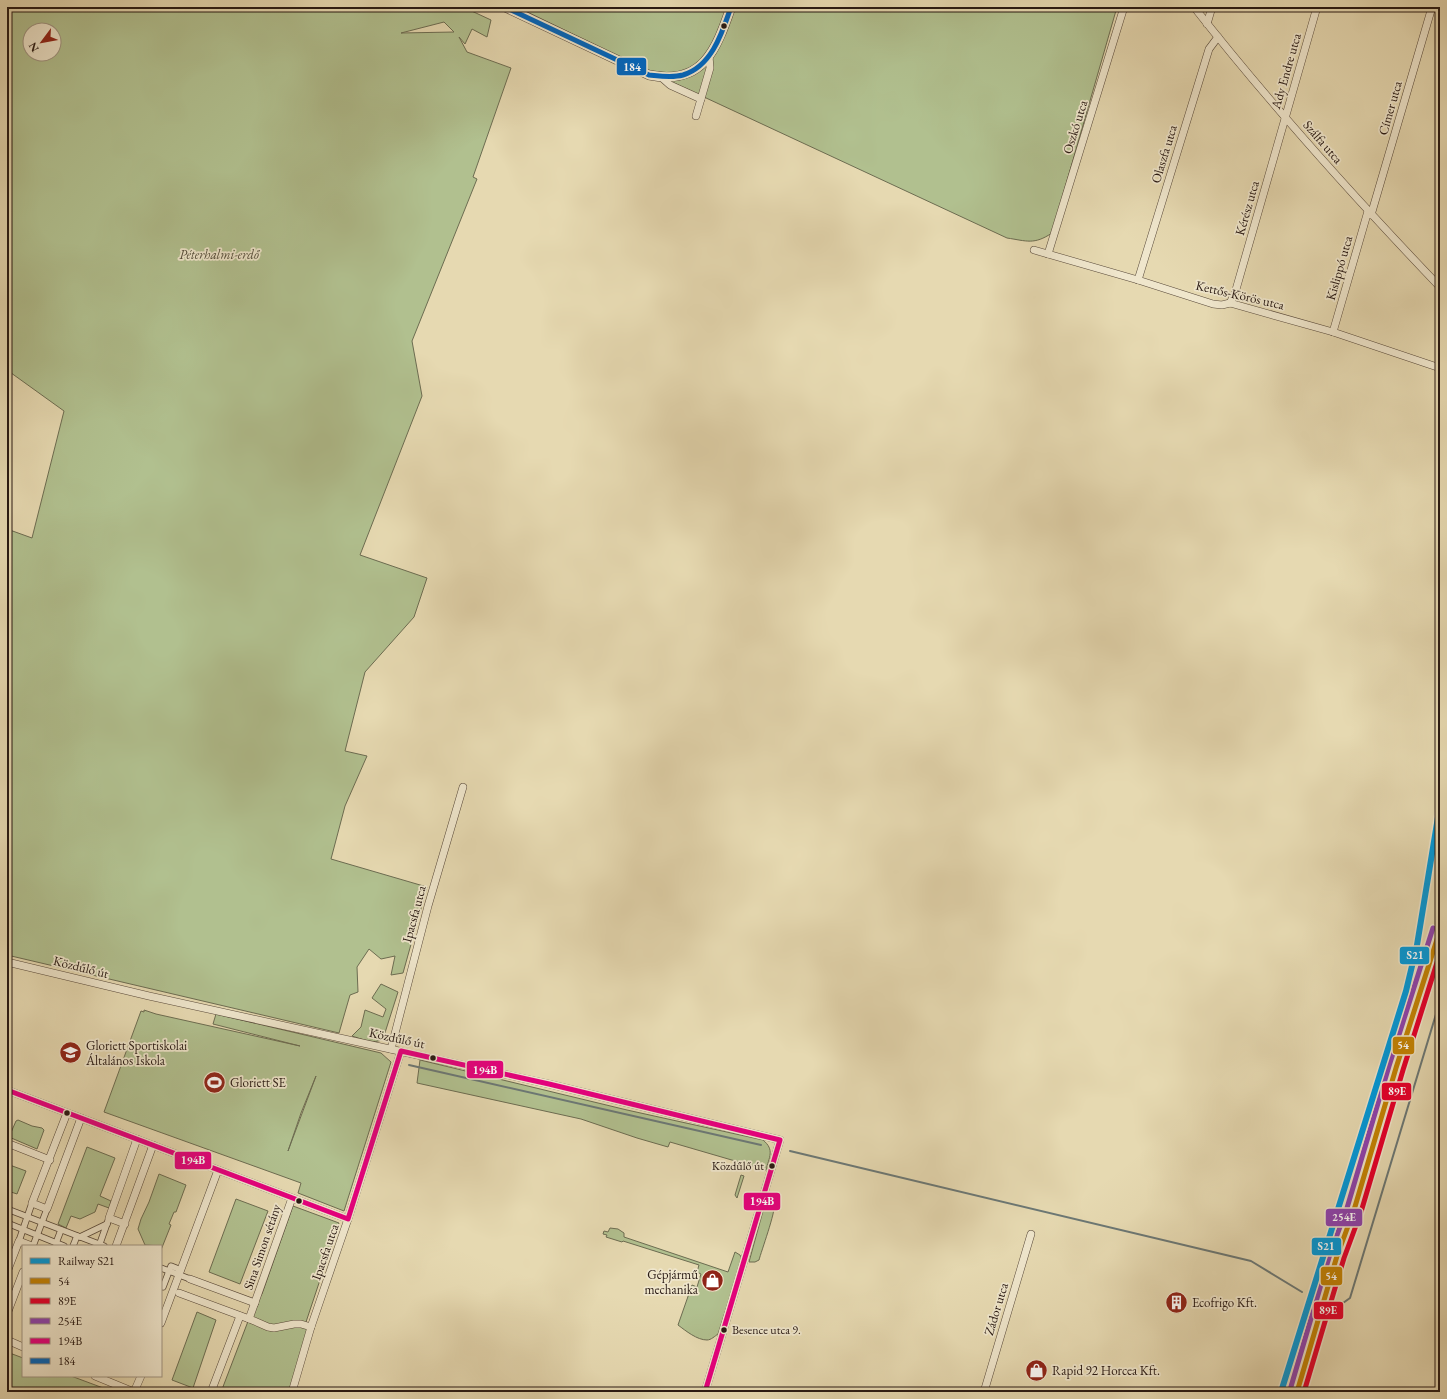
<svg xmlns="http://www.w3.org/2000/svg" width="1447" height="1399" viewBox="0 0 1447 1399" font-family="'EB Garamond',serif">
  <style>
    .green { fill: #b1c08f; stroke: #6c6c51; fill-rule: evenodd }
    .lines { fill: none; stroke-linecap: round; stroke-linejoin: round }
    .stream { stroke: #6c7875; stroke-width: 2 }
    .pedestrian-casing { stroke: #58493a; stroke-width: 7 }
    .minor-casing { stroke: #58493a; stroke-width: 8 }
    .tertiary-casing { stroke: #58493a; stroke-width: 10 }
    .secondary-casing { stroke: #281913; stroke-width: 12 }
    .pedestrian { stroke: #efe6cc; stroke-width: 5.5 }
    .minor { stroke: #efe6cc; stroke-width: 7 }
    .tertiary { stroke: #efe6cc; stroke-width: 9 }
    .secondary { stroke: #efe6cc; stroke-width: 11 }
    .bus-1-casing { stroke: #efe6cc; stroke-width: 8 }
    .bus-2-casing { stroke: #efe6cc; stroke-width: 8 }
    .bus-3-casing { stroke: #efe6cc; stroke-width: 8 }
    .bus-4-casing { stroke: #efe6cc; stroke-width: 8 }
    .bus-5-casing { stroke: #efe6cc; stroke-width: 8 }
    .bus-1 { stroke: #c38305; stroke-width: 5 }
    .bus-2 { stroke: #e4002b; stroke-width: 5 }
    .bus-3 { stroke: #8e44ad; stroke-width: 5 }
    .bus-4 { stroke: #e5007d; stroke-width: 5 }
    .bus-5 { stroke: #0065bd; stroke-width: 5 }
    .rail-1-casing { stroke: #efe6cc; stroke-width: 9 }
    .rail-1 { stroke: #0299d9; stroke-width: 6 }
    .bus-dot { fill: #281913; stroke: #efe6cc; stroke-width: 1.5 }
    .labels { text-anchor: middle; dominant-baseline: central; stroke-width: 3.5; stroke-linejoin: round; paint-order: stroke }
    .bus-label { font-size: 12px; fill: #281913; stroke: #efe6cc; text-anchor: end }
    .street-label { font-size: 13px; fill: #281913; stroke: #efe6cc }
    .park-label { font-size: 13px; font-style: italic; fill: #514b38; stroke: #efe6cc }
    .poi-label { font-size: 13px; fill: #281913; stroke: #efe6cc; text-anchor: start }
    .line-badge { stroke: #efe6cc; stroke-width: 1.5 }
    .badge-label { font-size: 11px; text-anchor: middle; font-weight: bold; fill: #fff }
  </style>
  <rect width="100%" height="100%" fill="#e6d9b1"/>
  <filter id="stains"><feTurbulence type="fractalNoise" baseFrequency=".005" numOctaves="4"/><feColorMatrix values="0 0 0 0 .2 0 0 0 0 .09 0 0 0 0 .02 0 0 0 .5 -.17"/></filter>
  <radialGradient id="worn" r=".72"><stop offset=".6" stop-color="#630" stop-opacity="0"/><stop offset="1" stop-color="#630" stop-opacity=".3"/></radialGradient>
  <g class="green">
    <path d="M7,7h456l28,13 -4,17 -15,-8 -7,15 -6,-7 8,15 44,16 -38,109 4,2 -65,162 10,55 -62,159 67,23 -13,39 -49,55 -20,79 22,5 -22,50 -14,53 96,28 -24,86 -12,2 4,-19 -14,3 -12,-10 -12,18 1,25 -8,3 -11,38 -332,-78v-426l25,9 32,-127 -57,-41zM444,22l10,10 -53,1zM30,30h24v24h-24z"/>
    <path d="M517,7h600l-65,226c-18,12 -25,8 -45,5l-346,-161z"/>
    <path d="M381,984l17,8 -15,47c-9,6 -21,0 -31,-3l9,-9 4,-17 18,7 3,-8 -14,-11z"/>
    <path d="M144,1010l12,4 144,32 -87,-22 3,-10 165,39 10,9 -47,149 -46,-18 3,-10 -197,-71 37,-101 3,1zM316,1076l-28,75 13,-38z"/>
    <path d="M420,1060l207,50 136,30c12,10 6,17 3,30l-96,-28 -2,5 -31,-9 -56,-19 -164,-36z"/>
    <polygon points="18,1120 32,1126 42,1128 44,1130 37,1149 9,1137 16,1121"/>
    <polygon points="87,1147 115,1158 100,1196 111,1201 109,1208 98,1204 95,1212 80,1219 71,1216 66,1228 58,1224"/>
    <polygon points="7,1164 26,1171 17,1194 8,1191 7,1192"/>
    <polygon points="159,1174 186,1185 176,1212 174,1212 169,1224 171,1225 161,1250 161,1246 145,1245 138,1229 141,1219 149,1202"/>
    <polygon points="741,1175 744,1176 737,1198 735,1195"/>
    <polygon points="236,1199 268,1211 240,1284 209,1272"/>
    <path d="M766,1200c3,1 6,2 8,5 2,6 -13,47 -15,55l-4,2h-6z"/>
    <polygon points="293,1206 339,1223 305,1325 311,1327 292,1392 221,1392 255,1303 262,1294"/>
    <path d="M610,1228l8,1 6,4v4l104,35 7,-20 5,3 2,4 -24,75c-3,2 -7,6 -11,6 -10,0 -21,-9 -29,-15l14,-40 5,2 4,-13 -4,-2 2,-7 -76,-24 -1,1 -16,-5 1,-2 -4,-1 1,-3 4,1z"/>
    <polygon points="197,1312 216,1320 193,1388 172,1380"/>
    <polygon points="7,1352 23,1358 23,1376 71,1376 114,1392 7,1392"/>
  </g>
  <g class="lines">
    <g class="stream">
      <polyline points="409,1065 761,1145"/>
      <polyline points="790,1151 1251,1261 1302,1292"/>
      <polyline points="1336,1302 1343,1303 1350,1298 1440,1001"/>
    </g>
    <defs>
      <g id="pedestrian">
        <polyline points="7,1209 104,1246"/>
        <polyline points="7,1223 64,1246"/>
        <polyline points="80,1237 107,1224"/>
        <polyline points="19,1241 32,1203"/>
        <polyline points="56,1243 61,1230"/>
        <polyline points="33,1246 47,1209"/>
        <polyline points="73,1246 77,1236"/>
        <polyline points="99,1246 109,1218"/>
        <polyline points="161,1268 190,1279"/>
        <polyline points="163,1287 171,1266 181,1270"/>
      </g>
      <g id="minor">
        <path d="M1194,7c77,98 160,190 246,280"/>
        <polyline points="1207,24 1212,7"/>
        <polyline points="661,77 670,85 701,99"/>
        <polyline points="696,116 710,68 709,56"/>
        <polyline points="1371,215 1432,7"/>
        <polyline points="1034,250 1138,280 1213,304 1222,305 1230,303 1333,332 1440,368"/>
        <polyline points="1048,254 1124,7"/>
        <polyline points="1138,280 1209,49 1218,37"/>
        <polyline points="1230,303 1235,293 1317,7"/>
        <polyline points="1333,332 1368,211"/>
        <polyline points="7,962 149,996 549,1084 780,1140 705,1392"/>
        <polyline points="391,1049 428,906 463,787"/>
        <polyline points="7,1090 348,1219"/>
        <polyline points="67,1113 32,1203 47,1209 81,1118"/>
        <polyline points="7,1143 50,1160"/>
        <polyline points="125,1224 109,1218 137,1139"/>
        <polyline points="116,1246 153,1145"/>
        <polyline points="7,1272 19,1241 32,1246"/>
        <polyline points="190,1279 255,1303"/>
        <polyline points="179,1293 252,1320 268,1327 274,1328 294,1324 301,1324 311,1327"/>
        <polyline points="7,1314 23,1272"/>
        <polyline points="249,1319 292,1198"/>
        <polyline points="161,1323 218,1170"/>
        <polyline points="7,1340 23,1347"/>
        <polyline points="95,1376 134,1392"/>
        <polyline points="134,1392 141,1376"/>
        <polyline points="211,1392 240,1316"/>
        <polyline points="292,1392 311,1327 348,1219 401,1051"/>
        <polyline points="984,1392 1031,1234"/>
      </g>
      <path id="tertiary" d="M505,7l144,68c54,11 67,-25 82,-68"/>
      <polyline id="secondary" points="1297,1392 1337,1256 1354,1210 1396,1068 1440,930"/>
    </defs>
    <use href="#pedestrian" class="pedestrian-casing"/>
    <use href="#minor" class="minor-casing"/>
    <use href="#tertiary" class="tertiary-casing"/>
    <use href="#secondary" class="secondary-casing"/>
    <use href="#pedestrian" class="pedestrian"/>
    <use href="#minor" class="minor"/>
    <use href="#tertiary" class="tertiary"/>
    <use href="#secondary" class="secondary"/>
    <defs>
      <polyline id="bus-1" points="1297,1392 1337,1256 1354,1210 1396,1068 1440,930"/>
      <polyline id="bus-2" points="1304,1392 1344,1258 1361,1212 1403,1070 1440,953"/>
      <polyline id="bus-3" points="1290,1390 1330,1254 1347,1208 1389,1066 1433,928"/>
      <polyline id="bus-4" points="7,1090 348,1219 401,1051 549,1084 780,1140 705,1392"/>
      <path id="bus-5" d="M505,7l144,68c11,1 23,3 34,0 29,-9 39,-42 48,-68"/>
    </defs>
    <use href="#bus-1" class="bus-1-casing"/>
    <use href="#bus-2" class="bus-2-casing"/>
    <use href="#bus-3" class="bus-3-casing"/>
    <use href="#bus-4" class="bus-4-casing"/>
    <use href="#bus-5" class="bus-5-casing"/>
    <use href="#bus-1" class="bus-1"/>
    <use href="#bus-2" class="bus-2"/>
    <use href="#bus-3" class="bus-3"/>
    <use href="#bus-4" class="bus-4"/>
    <use href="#bus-5" class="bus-5"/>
    <defs>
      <polyline id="rail-1" points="1281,1392 1406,991 1417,945 1440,805"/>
    </defs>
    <use href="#rail-1" class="rail-1-casing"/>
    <use href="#rail-1" class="rail-1"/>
  </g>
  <defs>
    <symbol id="school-disc" viewBox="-11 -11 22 22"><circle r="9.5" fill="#8f2418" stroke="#efe6cc"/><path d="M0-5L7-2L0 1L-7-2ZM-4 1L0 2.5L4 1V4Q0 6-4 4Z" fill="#fff"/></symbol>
    <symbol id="stadium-disc" viewBox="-11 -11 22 22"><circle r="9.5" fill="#8f2418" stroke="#efe6cc"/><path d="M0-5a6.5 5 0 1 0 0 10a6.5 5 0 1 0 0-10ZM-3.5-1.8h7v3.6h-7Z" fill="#fff"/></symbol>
    <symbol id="shop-disc" viewBox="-11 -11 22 22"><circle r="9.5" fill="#8f2418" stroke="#efe6cc"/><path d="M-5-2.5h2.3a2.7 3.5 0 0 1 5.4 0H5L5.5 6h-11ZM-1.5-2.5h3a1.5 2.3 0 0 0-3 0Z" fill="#fff"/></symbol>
    <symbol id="building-disc" viewBox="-11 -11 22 22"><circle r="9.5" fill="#8f2418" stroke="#efe6cc"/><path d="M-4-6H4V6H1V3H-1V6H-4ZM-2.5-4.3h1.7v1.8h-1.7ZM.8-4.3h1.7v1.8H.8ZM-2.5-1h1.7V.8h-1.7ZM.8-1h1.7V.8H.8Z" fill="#fff"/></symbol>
  </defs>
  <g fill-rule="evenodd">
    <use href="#school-disc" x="58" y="1040" width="25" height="25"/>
    <use href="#stadium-disc" x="202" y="1070" width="25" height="25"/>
    <use href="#shop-disc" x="700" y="1268" width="25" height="25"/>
    <use href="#building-disc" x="1164" y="1290" width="25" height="25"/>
    <use href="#shop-disc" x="1024" y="1358" width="25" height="25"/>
  </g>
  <g class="bus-dot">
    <circle cx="724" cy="26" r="3.5"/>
    <circle cx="433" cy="1058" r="3.5"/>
    <circle cx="67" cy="1113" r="3.5"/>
    <circle cx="772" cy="1166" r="3.5"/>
    <circle cx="299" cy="1201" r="3.5"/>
    <circle cx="724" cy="1330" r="3.5"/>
  </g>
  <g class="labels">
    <g class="bus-label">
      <text x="764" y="1166">Közdűlő út</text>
      <text x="732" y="1330" text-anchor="start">Besence utca 9.</text>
    </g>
    <g class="street-label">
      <text transform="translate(1286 71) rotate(-74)">Ady Endre utca</text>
      <text transform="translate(1390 108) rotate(-74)">Címer utca</text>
      <text transform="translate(1075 127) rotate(-73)">Oszkó utca</text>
      <text transform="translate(1323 142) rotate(49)">Szálfa utca</text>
      <text transform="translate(1164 154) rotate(-73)">Olaszfa utca</text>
      <text transform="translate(1247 208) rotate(-74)">Kérész utca</text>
      <text transform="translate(1339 268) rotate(-74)">Kislippó utca</text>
      <text transform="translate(1240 295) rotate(13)">Kettős-Körös utca</text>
      <text transform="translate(414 914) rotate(-75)">Ipacsfa utca</text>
      <text transform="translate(81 967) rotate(14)">Közdűlő út</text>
      <text transform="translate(397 1038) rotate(12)">Közdűlő út</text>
      <text transform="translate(262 1247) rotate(-71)">Sina Simon sétány</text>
      <text transform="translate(325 1252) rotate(-71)">Ipacsfa utca</text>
      <text transform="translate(996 1309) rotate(-73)">Zádor utca</text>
    </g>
    <g class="park-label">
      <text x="219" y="254">Péterhalmi-erdő</text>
    </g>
    <g class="poi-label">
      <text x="86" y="1045">Gloriett Sportiskolai<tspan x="86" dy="15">Általános Iskola</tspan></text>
      <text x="230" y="1082">Gloriett SE</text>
      <text x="698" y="1274" text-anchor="end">Gépjármű<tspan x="698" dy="15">mechanika</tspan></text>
      <text x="1192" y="1302">Ecofrigo Kft.</text>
      <text x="1052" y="1370">Rapid 92 Horcea Kft.</text>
    </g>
  </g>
  <g class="line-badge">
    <rect x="616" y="57" width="31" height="19" rx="4" fill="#0065bd"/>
    <rect x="1399" y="946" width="31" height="19" rx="4" fill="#0299d9"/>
    <rect x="1392" y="1036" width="23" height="19" rx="4" fill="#c38305"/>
    <rect x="466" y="1060" width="38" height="19" rx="4" fill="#e5007d"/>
    <rect x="1381" y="1082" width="31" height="19" rx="4" fill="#e4002b"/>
    <rect x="174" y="1151" width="38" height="19" rx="4" fill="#e5007d"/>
    <rect x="743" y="1192" width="38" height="19" rx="4" fill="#e5007d"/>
    <rect x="1325" y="1208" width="38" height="19" rx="4" fill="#8e44ad"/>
    <rect x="1311" y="1237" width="31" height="19" rx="4" fill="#0299d9"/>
    <rect x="1320" y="1266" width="23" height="20" rx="4" fill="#c38305"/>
    <rect x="1313" y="1301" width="31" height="19" rx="4" fill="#e4002b"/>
  </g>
  <g class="badge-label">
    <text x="632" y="71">184</text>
    <text x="1415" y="959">S21</text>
    <text x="1403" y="1049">54</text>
    <text x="485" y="1074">194B</text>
    <text x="1397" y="1095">89E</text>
    <text x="193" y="1164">194B</text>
    <text x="762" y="1205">194B</text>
    <text x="1344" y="1221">254E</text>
    <text x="1326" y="1250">S21</text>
    <text x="1331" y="1280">54</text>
    <text x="1328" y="1314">89E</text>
  </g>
  <rect width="1447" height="1399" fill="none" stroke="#e6d9b1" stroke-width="24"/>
  <rect x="8" y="8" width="1431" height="1383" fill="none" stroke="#281913" stroke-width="2"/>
  <rect x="12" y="12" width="1423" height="1375" fill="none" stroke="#281913"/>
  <rect x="22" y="1245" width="140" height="132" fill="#efe6cc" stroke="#9f9482"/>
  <rect x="30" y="1258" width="20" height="6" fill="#0299d9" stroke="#9f9482"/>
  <text x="58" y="1265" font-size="12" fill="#281913">Railway S21</text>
  <rect x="30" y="1278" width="20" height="6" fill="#c38305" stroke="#9f9482"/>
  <text x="58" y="1285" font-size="12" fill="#281913">54</text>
  <rect x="30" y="1298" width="20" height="6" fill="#e4002b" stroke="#9f9482"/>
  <text x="58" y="1305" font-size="12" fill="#281913">89E</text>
  <rect x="30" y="1318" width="20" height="6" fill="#8e44ad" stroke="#9f9482"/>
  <text x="58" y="1325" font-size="12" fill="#281913">254E</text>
  <rect x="30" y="1338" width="20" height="6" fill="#e5007d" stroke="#9f9482"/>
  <text x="58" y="1345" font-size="12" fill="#281913">194B</text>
  <rect x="30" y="1358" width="20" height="6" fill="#0065bd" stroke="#9f9482"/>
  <text x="58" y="1365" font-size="12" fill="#281913">184</text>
  <g transform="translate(42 42) rotate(238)"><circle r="19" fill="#efe6cc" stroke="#9f9482"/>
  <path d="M0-3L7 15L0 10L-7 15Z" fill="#8f2418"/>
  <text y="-6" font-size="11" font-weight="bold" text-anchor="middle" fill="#281913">N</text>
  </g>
  <rect width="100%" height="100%" filter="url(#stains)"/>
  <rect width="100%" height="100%" fill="url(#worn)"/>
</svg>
